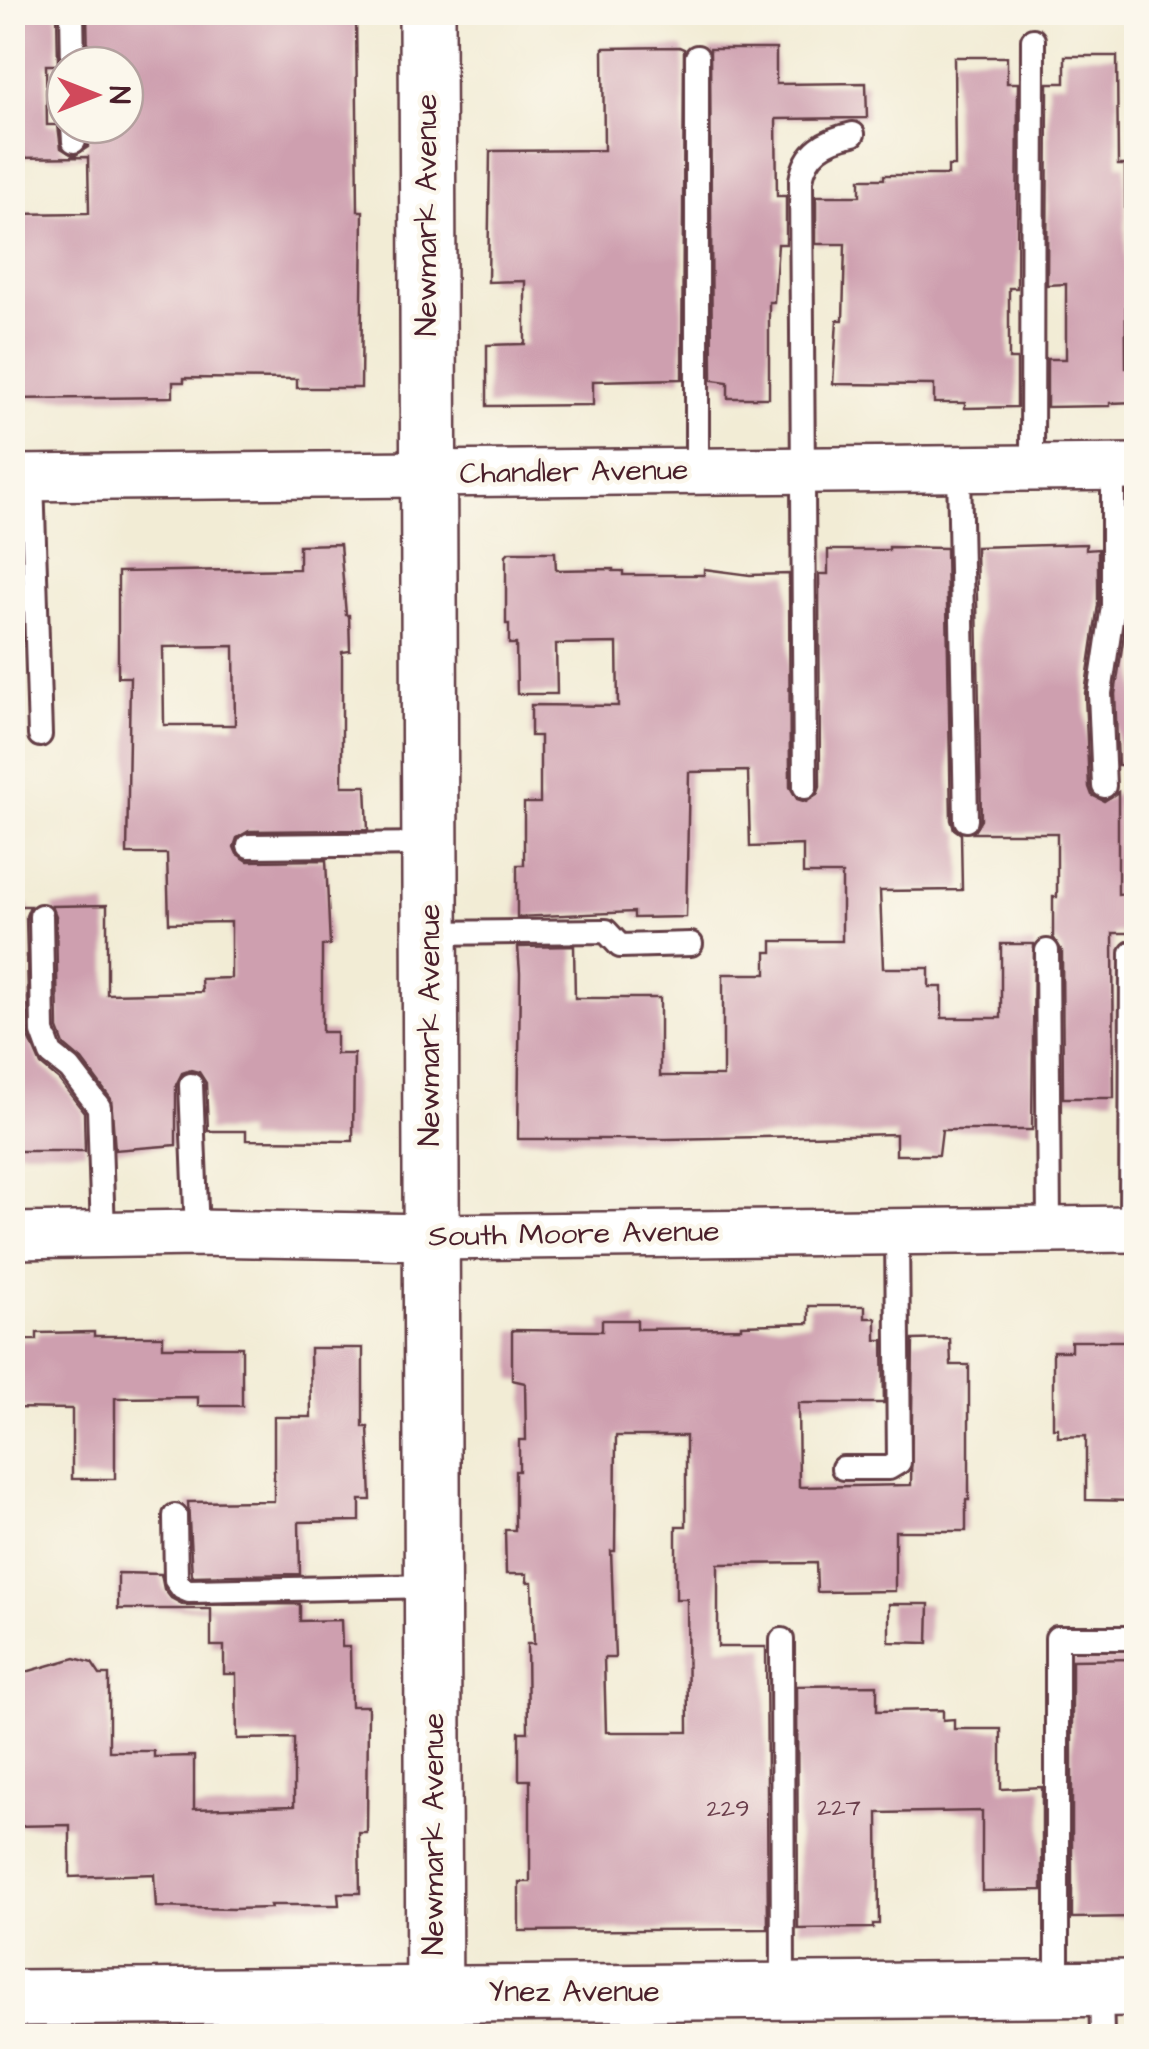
<svg xmlns="http://www.w3.org/2000/svg" width="1149" height="2049" viewBox="0 0 1149 2049" font-family="'Architects Daughter',sans-serif">
  <style>
    .building { fill: #ce9faf; fill-rule: evenodd }
    .lines { fill: none; stroke-linecap: round; stroke-linejoin: round }
    .service-casing { stroke: #633e44; stroke-width: 28 }
    .minor-casing { stroke: #633e44; stroke-width: 50 }
    .tertiary-casing { stroke: #633e44; stroke-width: 60 }
    .service { stroke: #fff; stroke-width: 22 }
    .minor { stroke: #fff; stroke-width: 45 }
    .tertiary { stroke: #fff; stroke-width: 55 }
    .labels { text-anchor: middle; dominant-baseline: central; stroke-width: 9; stroke-linejoin: round; paint-order: stroke }
    .number-label { font-size: 25px; fill: #6b3f4c }
    .street-label { font-size: 30px; fill: #4a1f2b; stroke: #fbf7ec }
  </style>
  <rect width="100%" height="100%" fill="#fbf7ec"/>
  <filter id="ink" filterUnits="userSpaceOnUse"><feTurbulence type="fractalNoise" baseFrequency=".01" numOctaves="2"/><feDisplacementMap in="SourceGraphic" scale="20" xChannelSelector="R" yChannelSelector="G"/><feConvolveMatrix kernelMatrix="1 2 1 2 8 2 1 2 1" color-interpolation-filters="sRGB"/></filter>
  <filter id="wash" filterUnits="userSpaceOnUse"><feTurbulence type="fractalNoise" baseFrequency=".0048" numOctaves="4" result="noise"/><feDisplacementMap in="SourceGraphic" scale="40" xChannelSelector="R" yChannelSelector="G"/><feGaussianBlur stdDeviation="2.25" result="paint"/><feColorMatrix in="noise" values="0 0 0 0 0 0 0 0 0 0 0 0 0 0 0 0 0 1.4 0 .05"/><feComposite in="paint" operator="in"/></filter>
  <g filter="url(#wash)">
    <rect width="100%" height="100%" fill="#f2ecd5"/>
    <g id="blocks">
      <g class="building">
        <polygon points="12,12 57,12 58,65 46,65 47,125 58,125 61,148 74,156 88,147 88,125 126,125 126,65 88,65 87,12 356,12 358,211 363,211 361,388 297,388 297,379 184,378 184,382 173,382 173,397 12,399 12,214 89,213 88,157 12,158"/>
        <polygon points="679,47 684,49 682,379 593,381 593,405 487,406 487,345 525,344 525,281 488,282 490,151 604,150 603,48"/>
        <polygon points="710,49 776,49 776,84 866,83 867,118 776,119 777,196 786,196 786,244 778,244 774,302 769,302 769,398 728,398 728,382 712,380"/>
        <polygon points="1065,56 1117,56 1118,165 1125,165 1126,368 1136,368 1136,402 1110,403 1110,406 1047,407 1047,359 1066,359 1066,284 1047,285 1048,83 1065,83"/>
        <polygon points="954,57 1007,57 1007,83 1018,83 1017,288 1009,288 1009,359 1017,359 1017,407 965,408 965,403 934,403 934,385 833,384 837,320 843,320 845,244 816,244 816,196 860,196 860,179 884,179 884,175 948,175 948,166 955,166"/>
        <path d="M340,544l6,71h3l1,36 -8,1v134h24l2,44 -119,1 -12,7 -3,9 3,7 11,7 78,-1 4,85 -8,1v86h14v22h18l-1,87 -107,-1v-9h-38l-2,-48 -7,-11 -8,-2 -9,3 -6,12v60l-61,5 -4,-51 -29,-39 -18,-15 -6,-16 -2,-113 -4,-10 55,-1v89l95,-2 -1,-13 30,-1v-56l-62,1 -2,-69h-40l3,-177h-12v-105l181,-3v-24zM234,646l1,79h-71l-1,-78z"/>
        <polygon points="1086,544 1086,550 1098,549 1098,605 1085,693 1089,787 1092,795 1104,801 1118,792 1118,894 1136,893 1136,933 1113,933 1114,1098 1063,1098 1062,951 1053,937 1053,897 1057,897 1057,833 973,833 981,820 976,547"/>
        <polygon points="889,547 946,548 951,820 954,829 961,834 962,890 880,891 883,968 929,968 929,987 942,987 942,1018 1001,1018 1001,944 1034,944 1032,1130 942,1130 939,1155 896,1155 896,1134 666,1139 518,1139 520,973 518,947 574,946 575,998 660,998 660,1076 723,1076 723,974 766,974 766,952 772,952 772,941 842,941 842,874 803,874 803,845 750,847 748,771 689,772 686,917 634,918 634,912 517,917 517,865 524,865 524,803 540,803 540,736 531,736 531,705 618,706 617,643 556,644 557,694 517,694 516,644 509,644 509,624 506,624 506,555 509,552 555,552 556,570 613,569 613,571 623,571 623,575 704,575 704,569 750,575 789,574 790,787 797,799 806,802 817,795 820,787 819,574 828,574 828,550 889,550"/>
        <polygon points="1136,548 1136,765 1118,765 1115,694 1128,608 1128,549"/>
        <polygon points="12,906 30,906 26,916 29,1037 41,1065 59,1080 84,1112 85,1151 12,1151"/>
        <path d="M809,1306h56v12h11v22h7l1,63h-86l1,84 112,-2 2,-145 37,-1 1,26h18v135h-3v31h-71v60l-78,1 -1,-29 -98,1v83h48l2,282 -249,2v-49h11v-102h-11v-48h9l-1,-88h7l-2,-62h-5v-8h-21l-1,-44h10v-59h4v-31h7l-1,-57 -13,-3v-50l90,1v-11h35v9l104,-1v-3l68,-2zM616,1436h70v90h-10v73h11l1,133h-82l-2,-74h11l-4,-107h4z"/>
        <polygon points="94,1332 94,1336 163,1336 163,1347 242,1347 242,1406 198,1406 198,1397 115,1398 115,1479 72,1479 72,1409 13,1408 12,1340 37,1340 37,1333"/>
        <polygon points="1071,1341 1136,1341 1136,1501 1086,1500 1086,1436 1058,1437 1058,1428 1053,1428 1053,1351 1071,1351"/>
        <polygon points="310,1348 363,1348 363,1427 368,1427 371,1500 360,1500 360,1521 299,1522 300,1574 192,1576 188,1502 274,1501 274,1417 311,1417"/>
        <polygon points="118,1573 161,1574 164,1589 171,1598 184,1605 300,1604 300,1621 341,1620 342,1647 350,1647 351,1706 368,1706 367,1833 359,1833 360,1893 338,1893 339,1905 270,1905 271,1908 233,1909 156,1907 154,1874 70,1877 70,1825 12,1826 12,1676 75,1658 92,1663 100,1675 109,1675 109,1751 154,1751 154,1757 194,1756 194,1809 294,1806 294,1738 237,1739 236,1674 224,1674 224,1646 211,1646 211,1609 118,1609"/>
        <polygon points="889,1604 929,1604 928,1643 889,1642"/>
        <polygon points="1136,1659 1136,1917 1072,1918 1072,1660"/>
        <polygon points="877,1685 877,1711 943,1710 943,1720 954,1719 954,1729 1001,1729 1001,1789 1042,1787 1042,1890 982,1891 982,1811 878,1813 879,1924 873,1924 873,1928 798,1929 797,1686"/>
      </g>
    </g>
  </g>
  <g filter="url(#ink)">
    <use href="#blocks" fill-opacity="0" stroke="#633e44" stroke-width="2.5"/>
    <g class="lines">
      <defs>
        <g id="service">
          <polyline points="72,12 73,65"/>
          <polyline points="697,57 697,470"/>
          <polyline points="73,125 74,141"/>
          <polyline points="1032,468 1033,40"/>
          <polyline points="959,469 966,820"/>
          <polyline points="32,478 40,735"/>
          <polyline points="1104,786 1100,693 1113,606 1113,468"/>
          <path d="M805,787l-4,-607c5,-29 24,-40 52,-46"/>
          <polyline points="249,846 429,844"/>
          <polyline points="41,916 43,1032 51,1054 70,1069 99,1107 103,1234"/>
          <polyline points="429,933 606,931 620,946 691,944"/>
          <polyline points="1047,951 1049,1229"/>
          <polyline points="191,1085 197,1233"/>
          <polyline points="1131,1229 1132,953"/>
          <polyline points="843,1468 889,1468 899,1462 897,1229"/>
          <polyline points="175,1516 176,1580 182,1588 189,1591 433,1586"/>
          <polyline points="782,1640 783,1991"/>
          <polyline points="1057,1989 1057,1638 1136,1638"/>
          <polyline points="1101,1989 1102,2036"/>
        </g>
        <g id="minor">
          <polyline points="12,478 1136,467"/>
          <polyline points="12,1236 197,1233 431,1237 1136,1229"/>
        </g>
        <g id="tertiary">
          <polyline points="427,12 434,2036"/>
          <polyline points="12,1998 1136,1988"/>
        </g>
      </defs>
      <use href="#service" class="service-casing"/>
      <use href="#minor" class="minor-casing"/>
      <use href="#tertiary" class="tertiary-casing"/>
      <use href="#service" class="service"/>
      <use href="#minor" class="minor"/>
      <use href="#tertiary" class="tertiary"/>
    </g>
  </g>
  <g class="labels">
    <g class="number-label">
      <text x="839" y="1807">227</text>
      <text x="728" y="1808">229</text>
    </g>
    <g class="street-label">
      <text transform="translate(427 215) rotate(-90)">Newmark Avenue</text>
      <text transform="translate(574 472) rotate(-1)">Chandler Avenue</text>
      <text transform="translate(430 1025) rotate(-90)">Newmark Avenue</text>
      <text transform="translate(574 1234) rotate(-1)">South Moore Avenue</text>
      <text transform="translate(434 1834) rotate(-90)">Newmark Avenue</text>
      <text x="574" y="1992">Ynez Avenue</text>
    </g>
  </g>
  <rect width="1149" height="2049" fill="none" stroke="#fbf7ec" stroke-width="50"/>
  <g transform="translate(95 95) rotate(90)"><circle r="48" fill="#fbf7ec" stroke="#b4a19f" stroke-width="2.5"/>
  <path d="M0-8L18 38L0 25L-18 38Z" fill="#d1495b"/>
  <text y="-15" font-size="28" font-weight="bold" text-anchor="middle" fill="#4a1f2b">N</text>
  </g>
</svg>
